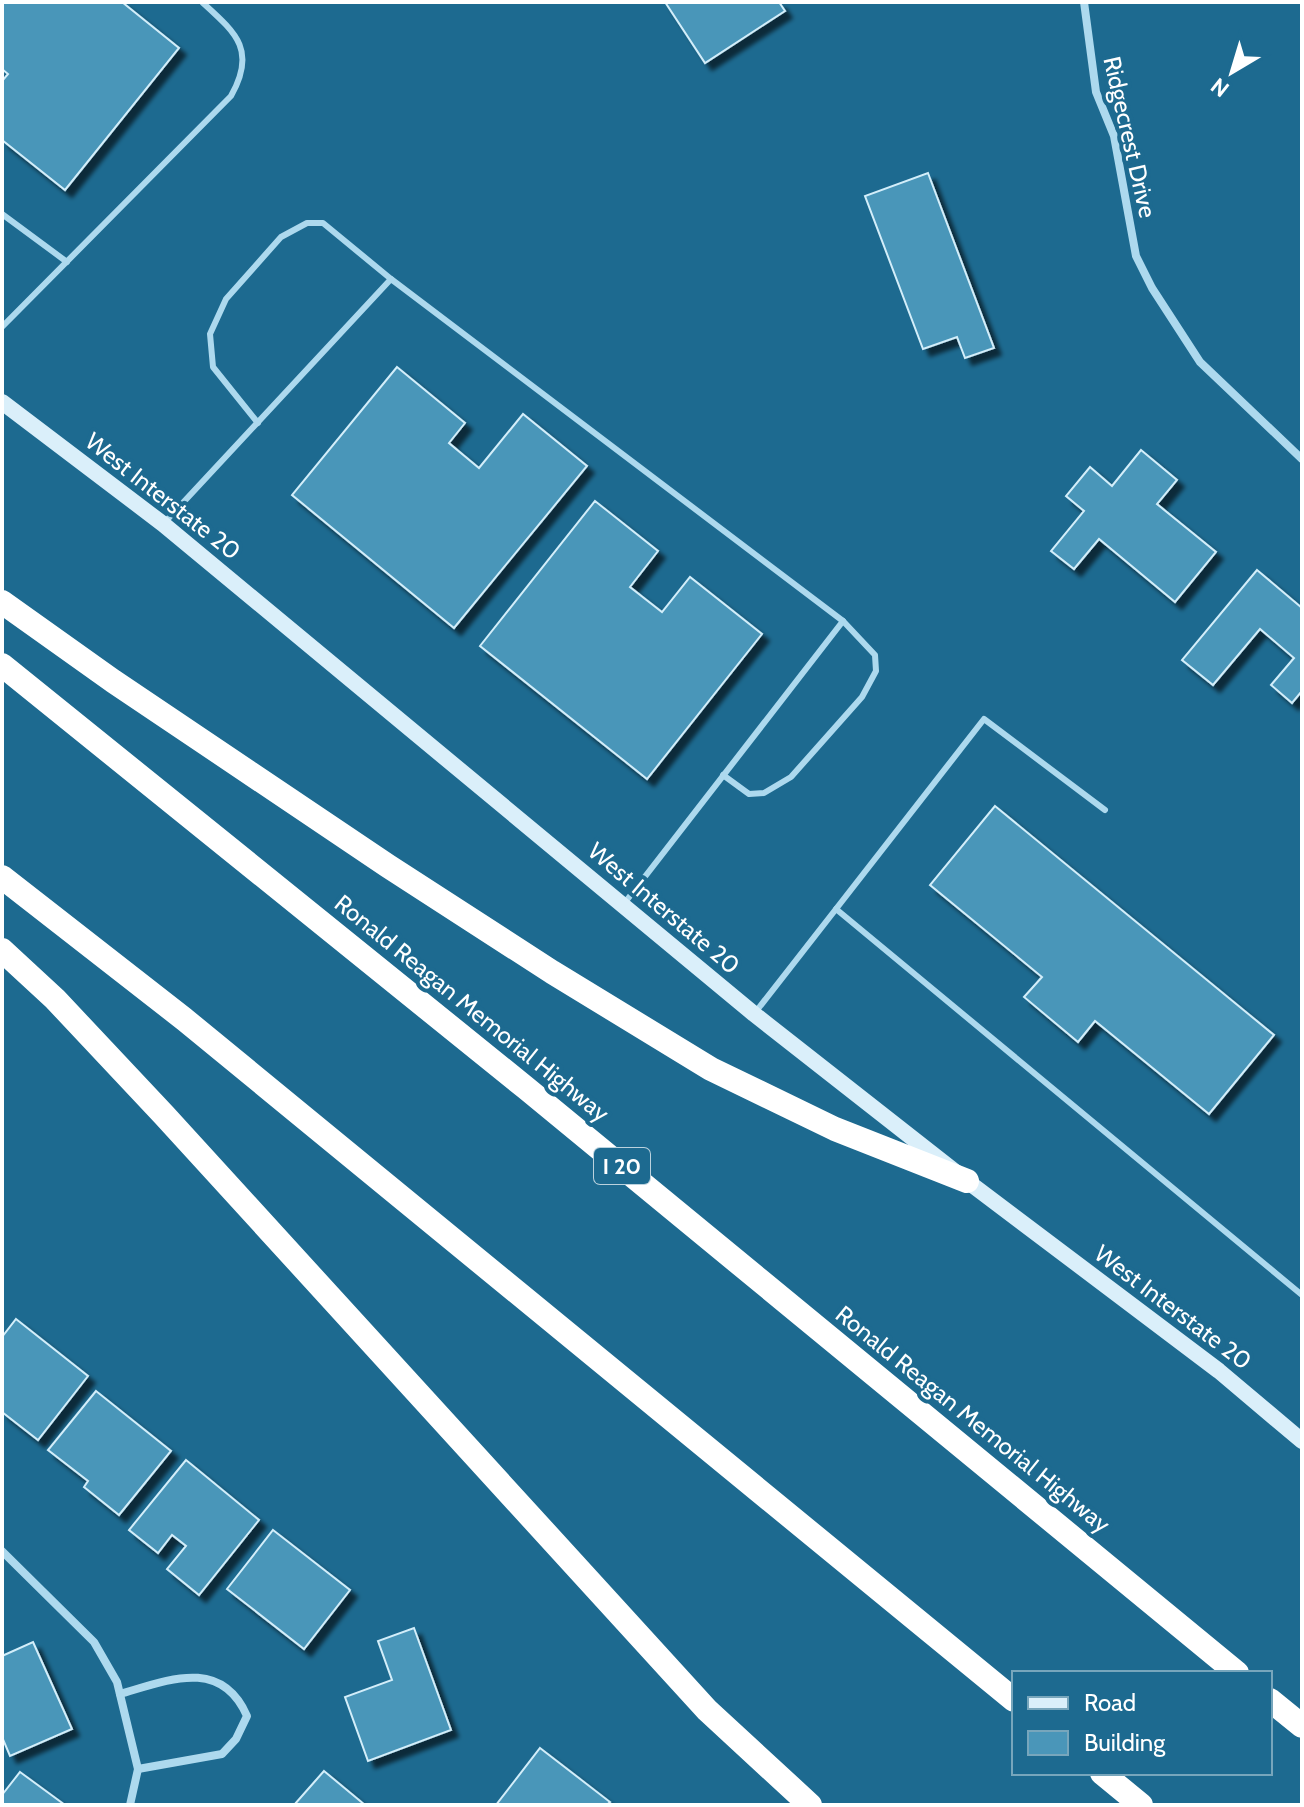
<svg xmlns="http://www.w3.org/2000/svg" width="1304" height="1807" viewBox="0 0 1304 1807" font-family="Cabin,sans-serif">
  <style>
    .building { fill: #4a96b9; stroke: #d3eefa; stroke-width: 2; filter: url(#shadow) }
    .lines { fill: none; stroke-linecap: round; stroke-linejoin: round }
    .service { stroke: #add9ee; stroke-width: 6 }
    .minor { stroke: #add9ee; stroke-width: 8 }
    .secondary { stroke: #daeffa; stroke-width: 16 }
    .motorway { stroke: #fff; stroke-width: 24 }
    .labels { text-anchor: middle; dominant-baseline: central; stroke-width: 8; stroke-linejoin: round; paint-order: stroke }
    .shield { fill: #1d6a90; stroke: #bbd2de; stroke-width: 2 }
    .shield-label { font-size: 22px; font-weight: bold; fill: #fff }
    .street-label { font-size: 24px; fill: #fff; stroke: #1d6a90 }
  </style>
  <defs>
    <filter id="shadow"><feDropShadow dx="7" dy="7" stdDeviation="2" flood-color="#0009"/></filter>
  </defs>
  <rect width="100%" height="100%" fill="#1d6a90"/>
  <g class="building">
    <polygon points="2,2 122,2 179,48 65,190 2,140 2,81 8,74 2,69"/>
    <polygon points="665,2 779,2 785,11 705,63"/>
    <polygon points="928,173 994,348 965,358 957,337 923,349 865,196"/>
    <polygon points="397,367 465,423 449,443 479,468 523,414 587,466 454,628 292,495"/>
    <polygon points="1141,450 1177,480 1157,504 1216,552 1175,602 1099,539 1074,569 1051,551 1084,511 1066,496 1090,467 1112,486"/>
    <polygon points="595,501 658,551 630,587 662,612 690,577 762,634 647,779 480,646"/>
    <polygon points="1257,570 1302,608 1302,691 1292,703 1271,685 1294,658 1260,629 1213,685 1182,660"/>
    <polygon points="995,806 1274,1035 1209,1114 1095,1021 1078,1042 1024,997 1042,977 930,885"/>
    <polygon points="16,1319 88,1376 38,1440 2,1412 2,1337"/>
    <polygon points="96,1391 171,1451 119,1515 84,1487 88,1481 48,1450"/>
    <polygon points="186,1460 259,1520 199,1595 167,1569 186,1546 172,1535 158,1553 129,1530"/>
    <polygon points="273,1530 350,1590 304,1649 227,1589"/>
    <polygon points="414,1628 451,1730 368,1761 345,1697 392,1680 378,1641"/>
    <polygon points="33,1642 72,1729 10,1756 2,1737 2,1656"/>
    <polygon points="540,1748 610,1802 607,1805 496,1805"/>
    <polygon points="324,1771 365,1805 294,1805"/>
    <polygon points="20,1772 65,1805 2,1805 2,1795"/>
  </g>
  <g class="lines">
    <g class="service">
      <polyline points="2,214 67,262"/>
      <path d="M2,327l229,-231c26,-46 5,-63 -29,-94"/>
      <polyline points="258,423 213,367 210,334 226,299 281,237 307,223 323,223 391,279"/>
      <polyline points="165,522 391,279 843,621 623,905"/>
      <polyline points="723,775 749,794 764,793 791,777 862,697 876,671 875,655 843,621"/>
      <polyline points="836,909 984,719 1105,810"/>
      <polyline points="754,1014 836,909 1302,1295"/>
    </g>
    <g class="minor">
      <polyline points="1084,2 1096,92 1114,136 1136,256 1152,288 1200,362 1302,459"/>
      <polyline points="2,1551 94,1642 117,1682 138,1769 130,1805"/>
      <path d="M120,1694c48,-14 101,-37 127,22l-11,23 -14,15 -84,15"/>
    </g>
    <polyline class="secondary" points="2,402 163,524 754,1014 967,1181 1219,1371 1302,1441"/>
    <g class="motorway">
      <polyline points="2,602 113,681 388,866 552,972 711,1069 835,1129 967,1181"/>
      <polyline points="2,665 526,1088 1237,1673"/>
      <polyline points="2,877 184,1019 1014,1700"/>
      <polyline points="2,950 55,999 164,1115 707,1710 810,1805"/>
      <polyline points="1270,1700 1302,1726"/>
      <polyline points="1102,1773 1141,1805"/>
    </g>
  </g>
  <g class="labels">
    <rect class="shield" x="594" y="1148" width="56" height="36" rx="6"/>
    <g class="shield-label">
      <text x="622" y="1166">I 20</text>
    </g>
    <g class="street-label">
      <text transform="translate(1130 137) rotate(77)">Ridgecrest Drive</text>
      <text transform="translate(163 496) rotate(38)">West Interstate 20</text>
      <text transform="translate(664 908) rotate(40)">West Interstate 20</text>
      <text transform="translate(472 1008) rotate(39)">Ronald Reagan Memorial Highway</text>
      <text transform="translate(1173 1307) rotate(37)">West Interstate 20</text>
      <text transform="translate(973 1419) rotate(39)">Ronald Reagan Memorial Highway</text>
    </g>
  </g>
  <rect width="1304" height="1807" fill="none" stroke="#ffffff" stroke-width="8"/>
  <rect x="1012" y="1671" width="260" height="104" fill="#1d6a90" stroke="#77a6bc" stroke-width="2"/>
  <rect x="1028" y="1697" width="40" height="12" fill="#daeffa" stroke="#77a6bc" stroke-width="2"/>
  <text x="1084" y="1711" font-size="24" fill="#ffffff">Road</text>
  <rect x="1028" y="1731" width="40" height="24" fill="#4a96b9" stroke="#77a6bc" stroke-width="2"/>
  <text x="1084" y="1751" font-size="24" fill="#ffffff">Building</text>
  <g transform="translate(1232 72) rotate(218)" stroke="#1d6a90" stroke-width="6" paint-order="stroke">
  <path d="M0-6L14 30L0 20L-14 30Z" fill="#ffffff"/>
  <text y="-12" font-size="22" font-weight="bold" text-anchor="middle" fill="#ffffff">N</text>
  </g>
</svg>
